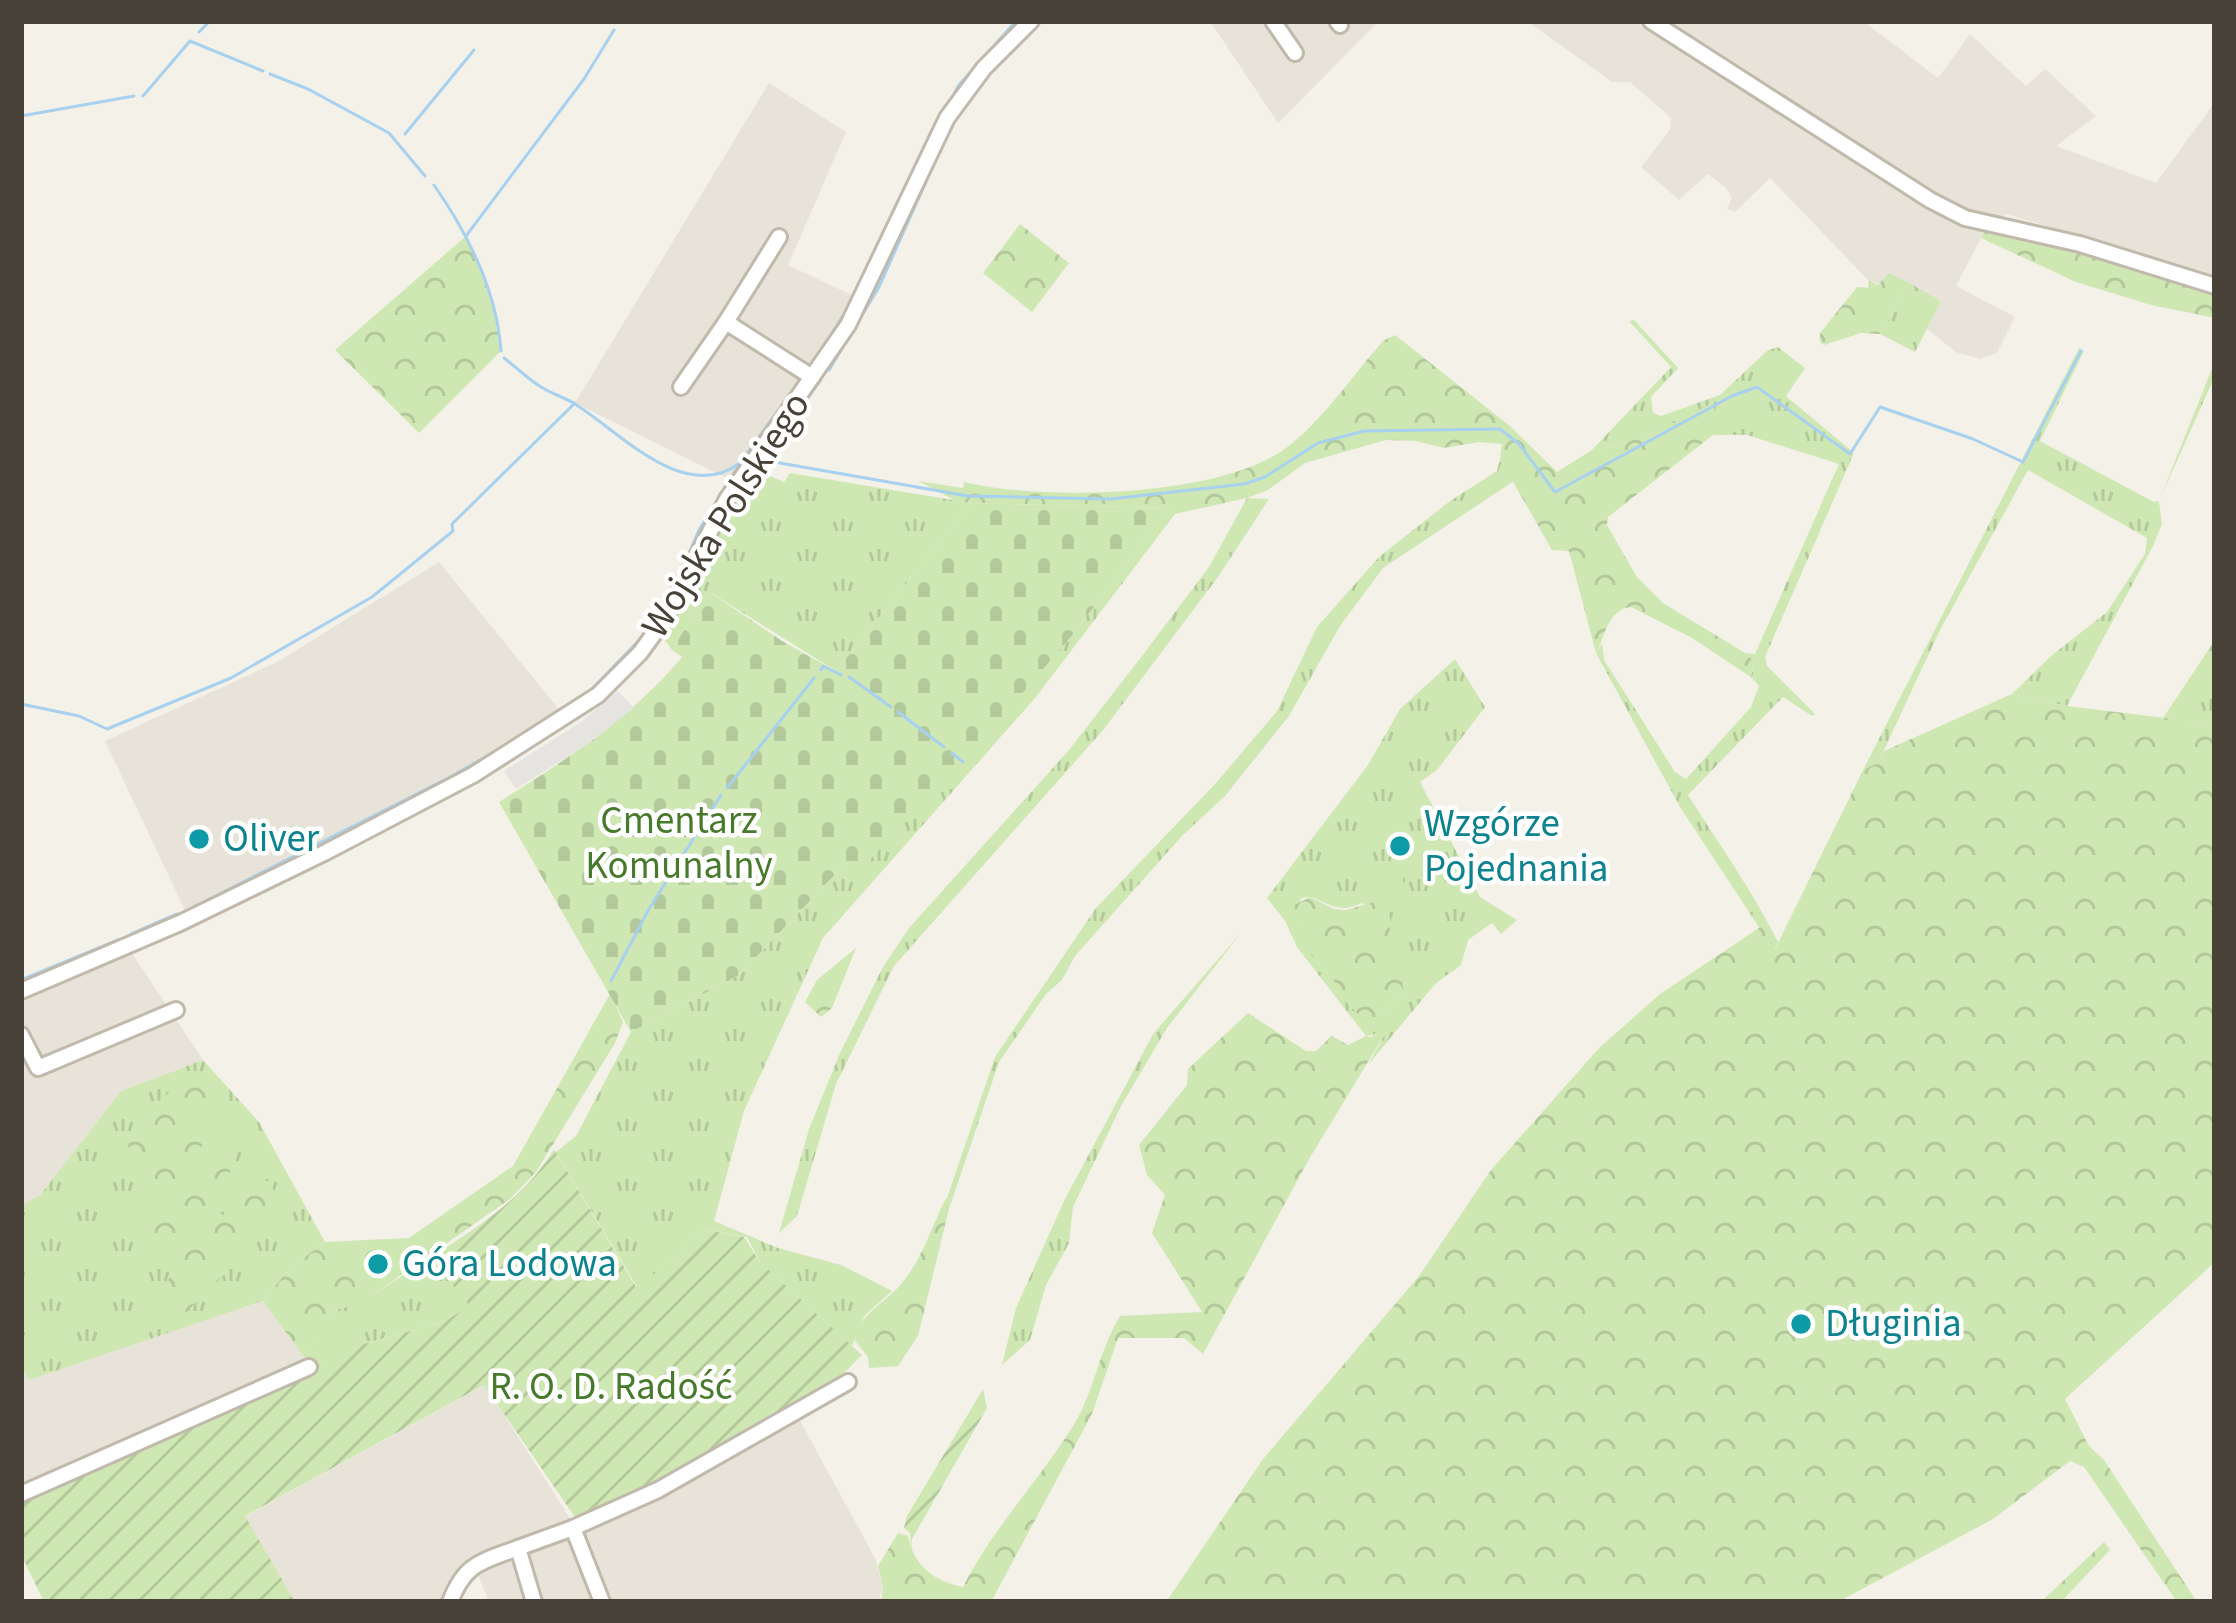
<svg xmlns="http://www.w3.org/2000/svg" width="2236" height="1623" viewBox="0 0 2236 1623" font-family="'Source Sans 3',sans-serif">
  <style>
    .residential { fill: #e8e3d8 }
    .grass { fill: url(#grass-tufts); fill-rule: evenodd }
    .forest { fill: url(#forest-crowns) }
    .cemetery { fill: url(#cemetery-stones) }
    .garden { fill: url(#garden-furrows) }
    .parking { fill: #e6e4e1 }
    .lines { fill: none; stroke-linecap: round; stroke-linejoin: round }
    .stream { stroke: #a7d1ef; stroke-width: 3 }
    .minor-casing { stroke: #c0b9ac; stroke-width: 20 }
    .minor { stroke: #fff; stroke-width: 14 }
    .culture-dot { fill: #0f9aa8; stroke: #fff; stroke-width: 4.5 }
    .labels { text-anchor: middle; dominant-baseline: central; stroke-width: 9; stroke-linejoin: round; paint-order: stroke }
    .street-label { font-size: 39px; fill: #484238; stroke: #fff }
    .park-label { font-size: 39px; fill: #477a2b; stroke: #fff }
    .culture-label { font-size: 39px; fill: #0d838f; stroke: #fff; text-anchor: start }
  </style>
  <defs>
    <pattern id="grass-tufts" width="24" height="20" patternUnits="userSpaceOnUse" patternTransform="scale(3)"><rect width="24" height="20" fill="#cfe8b3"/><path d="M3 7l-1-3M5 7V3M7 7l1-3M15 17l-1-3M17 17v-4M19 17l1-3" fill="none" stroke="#b3c89b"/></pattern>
    <pattern id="forest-crowns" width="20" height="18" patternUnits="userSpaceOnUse" patternTransform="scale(3)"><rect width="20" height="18" fill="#cfe8b3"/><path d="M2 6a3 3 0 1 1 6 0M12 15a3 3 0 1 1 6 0" fill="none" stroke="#b3c89b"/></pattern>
    <pattern id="cemetery-stones" width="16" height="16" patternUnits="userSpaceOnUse" patternTransform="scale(3)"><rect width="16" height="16" fill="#cfe8b3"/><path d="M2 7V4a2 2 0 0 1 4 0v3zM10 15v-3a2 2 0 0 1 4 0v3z" fill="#b3c89b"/></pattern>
    <pattern id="garden-furrows" width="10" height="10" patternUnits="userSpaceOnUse" patternTransform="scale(3)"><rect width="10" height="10" fill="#cfe8b3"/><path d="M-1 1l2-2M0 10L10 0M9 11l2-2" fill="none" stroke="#b3c89b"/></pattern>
  </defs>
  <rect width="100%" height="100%" fill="#f4f1e9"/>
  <g class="residential">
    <polygon points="1210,21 1379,21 1278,123"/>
    <polygon points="1527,21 1863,21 1938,78 1970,34 2026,86 2045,69 2096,116 2056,146 2156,183 2215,102 2215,277 2006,214 1981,238 1956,286 2015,317 1997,353 1980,359 1956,352 1927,329 1941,300 1869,281 1770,178 1735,212 1727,209 1732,198 1726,188 1708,174 1679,200 1641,167 1670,130 1671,118 1630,82 1612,82"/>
    <polygon points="769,83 846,132 788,265 862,300 737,483 575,403"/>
    <polygon points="439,562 566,718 189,919 105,741 277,662"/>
    <polygon points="127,946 203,1060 121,1091 41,1194 21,1206 21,996"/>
    <polygon points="263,1301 306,1360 21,1494 21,1365 29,1380"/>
    <polygon points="485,1385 571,1520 748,1434 799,1419 875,1558 883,1588 878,1602 489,1602 473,1562 446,1602 295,1602 244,1517"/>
  </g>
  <g class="grass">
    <polygon points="1909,283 1941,301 1915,352 1880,334"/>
    <path d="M1634,320l44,48 -27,29 2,16 8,3 59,-21 48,-45 10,-3 27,21 -19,28 68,57 -89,204 2,9 48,48 -3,2 -29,-19 -95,98c31,49 64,95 90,147l-4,8 -94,-143 -84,-154 6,-10 2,17 71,112 11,7 65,-72 8,-21 -8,-9 3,-16 -9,-8 10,1 84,-190 -92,-29h-34l-4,-9 4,-22 -93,42 -28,4 79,-83 -42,-46z"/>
    <polygon points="2079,348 2084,351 2040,441 2154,502 2159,501 2215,361 2215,376 2159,501 2162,524 2153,546 2067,706 2012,694 2051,656 2107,612 2145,554 2147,538 2028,470 1939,632 1878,763 1863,770"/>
    <polygon points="1500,459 1514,481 1383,568 1340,626 1289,716 1225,796 1182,836 1075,956 1062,980 1046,994 999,1062 949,1209 950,1199 947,1198 995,1057 1096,908 1216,783 1277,711 1317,627 1379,557 1450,501 1497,471"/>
    <polygon points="754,469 784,482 790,473 971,503 836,671 708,591 672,650 661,635 722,516"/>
    <polygon points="1247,498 1269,499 1218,577 1104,729 894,966 836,1084 797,1216 779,1233 809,1129 840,1053 883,967 909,928 1069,750 1142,656 1209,567"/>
    <polygon points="1168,508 1175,514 1036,697 823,938 744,1111 714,1221 778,1248 841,1265 892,1291 865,1315 852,1346 760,1262 747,1237 701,1229 677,1257 637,1287 556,1152 576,1136 631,1032 739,975 847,862 858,871 1075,632"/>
    <polygon points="2215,640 2215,724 2163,718"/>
    <path d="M1455,659l30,48 -48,63 -17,12 60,115 37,23 -16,14 -9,-11 -24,17 -7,25 -26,19 -67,81 18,-33 -20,4 -69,-89 -12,-26 -18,-23 101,-133 32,-56zM1310,897c22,7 28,17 52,6l28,14v41l13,34 -25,26 -36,-20 -9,-19 -35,-39 -2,-20 5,-22z"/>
    <polygon points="1241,933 1167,1028 1121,1106 1073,1207 1069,1243 1046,1285 1030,1340 1002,1365 1016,1308 1064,1201 1153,1034"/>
    <polygon points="203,1060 259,1122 325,1242 289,1269 263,1301 29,1380 21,1365 21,1206 41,1194 121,1091"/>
    <polygon points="430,1258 471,1306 443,1322 367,1343 319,1367 306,1360 322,1323 341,1307 354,1307"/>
  </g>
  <g class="forest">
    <polygon points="1020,224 1069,263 1032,312 983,273"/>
    <path d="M1986,229c77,9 155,38 229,62v27l-64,-13 -75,-23 -95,-44z"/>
    <polygon points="466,236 491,296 501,351 419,433 335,350"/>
    <polygon points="1889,273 1909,283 1880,334 1861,333 1824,345 1820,342 1820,333 1857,287 1868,288 1869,281 1878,285"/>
    <path d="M1395,335l115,91 47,46 35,-22 28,-4 93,-43 2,10 -5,13 3,9 -105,82 -1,8 30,52 26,26 82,50 9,8 -3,16 -59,-39 -61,-31c-24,3 -25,28 -35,46l-27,-102 -17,-1 -52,-91 2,-15 -23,-2 -35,6 -28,-7 -30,-1 -81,23 -37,27 -21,8 -72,16 -7,-6 -197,-5 -15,-2 -38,-20 45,7 1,-6c78,19 262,16 326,-37 35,-28 63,-70 93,-104z"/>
    <polygon points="2012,694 2067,706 2215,724 2215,1262 2065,1399 2089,1446 2104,1460 2197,1602 2177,1602 2084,1467 2070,1461 1993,1519 1838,1602 1166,1602 1263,1459 1419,1276 1491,1170 1600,1047 1660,994 1762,926 1775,949 1863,770 1878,763 1884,751"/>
    <path d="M1429,853l9,1 30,41 -2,4 -4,1 -8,-12 -27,-13 -19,5 -6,8c2,-18 8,-32 27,-35z"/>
    <polygon points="1310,897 1334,909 1346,910 1381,900 1390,917 1390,938 1399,940 1397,952 1390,958 1402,971 1403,992 1378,1018 1362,1018 1342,998 1333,979 1297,940 1296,920 1287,909"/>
    <polygon points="856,948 832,1008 821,1017 805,1002 817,980"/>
    <polygon points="610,994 623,1022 615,1043 536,1172 510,1199 354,1308 340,1307 322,1324 306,1360 263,1301 289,1269 325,1242 409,1238 513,1166"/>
    <path d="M1248,1013l58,38h10l16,-15 16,9 18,-9 5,1 11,-10 4,5 -78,129 -105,193 -19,-16h-66l-26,76 -101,188h-110l2,-14 -5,-22 20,-33 10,3c6,30 26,45 55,51 30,-59 75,-105 110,-161 21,-33 26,-76 47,-110l82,-4 -50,-79 13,-38 -18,-20 -8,-30 48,-60 1,-16z"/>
    <path d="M202,1075l27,21 -34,63 12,7 30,-39 8,4 -12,37 -24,31 3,14 12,2 3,-17 18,-21 26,5 4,14 -38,66 -52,51 -17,-6 -7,-16 12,-19 -25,-20 -8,-16 7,-28 14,-20 -25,-25 -8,-17c12,-33 40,-58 74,-71z"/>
    <path d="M946,1198l4,1 -1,10 -31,127 -20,30 -29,2 -1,-11 -13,-16c6,-31 29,-36 47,-58 19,-22 31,-59 44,-85z"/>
    <polygon points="2104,1542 2110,1550 2061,1602 2041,1602"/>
  </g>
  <path class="cemetery" d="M971,503l197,5 -93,124 -113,131 -104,109 -12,-9 -107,112 -108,57 -132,-230c67,-42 132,-84 183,-145l-10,-7 36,-59 74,50 54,30z"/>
  <g class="garden">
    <path d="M554,1149l82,138 41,-30 24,-28 43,8 16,25 102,93 -36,36 -241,130 -8,-1 -93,-135 -239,131 50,86h-251l-23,-48v-56l288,-125 44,-26 90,-25 27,-16 -40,-48c49,-32 94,-59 124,-109z"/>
    <polygon points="983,1389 987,1408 912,1539 911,1550 910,1533 904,1528 907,1516"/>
  </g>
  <polygon class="parking" points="618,691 634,708 589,743 516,789 504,771 581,722"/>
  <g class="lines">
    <g class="stream">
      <polyline points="199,32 210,21"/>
      <polyline points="270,74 308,89 389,133 425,176"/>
      <polyline points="143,96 190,41 263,71"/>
      <polyline points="946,108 959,85 1016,21"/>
      <polyline points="21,116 134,96"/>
      <polyline points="405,134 474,50"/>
      <path d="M434,185c34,49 63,106 67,166"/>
      <polyline points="466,236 584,79 614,30"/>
      <polyline points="870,264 935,127"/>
      <path d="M504,358c12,9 24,21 37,29 11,7 23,10 34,17 44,27 109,101 165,59l62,-85"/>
      <polyline points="810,368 853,300"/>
      <polyline points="829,370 879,287 937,157"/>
      <polyline points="763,460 968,496 1111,499 1244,484 1265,477 1318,443 1364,431 1500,429 1519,444 1555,492 1732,396 1757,387 1850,454 1880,407 1973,439 2023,462 2081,351"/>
      <polyline points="764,460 820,381"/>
      <polyline points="695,580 732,506 756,471"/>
      <polyline points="676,583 699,530 739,465"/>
      <polyline points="821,670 823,666 841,675"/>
      <polyline points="849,677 891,707"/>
      <polyline points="587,694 647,632"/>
      <polyline points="21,704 79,716 107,729 231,678 372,597 453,531 452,524 575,403"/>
      <polyline points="898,712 944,747"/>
      <polyline points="952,753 963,762"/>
      <polyline points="727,788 814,678"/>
      <polyline points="190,909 452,776 517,739"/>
      <polyline points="131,934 177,914"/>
      <polyline points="21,980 118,940"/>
      <polyline points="611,981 649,909 721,795"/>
    </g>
    <defs>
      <g id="minor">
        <polyline points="1273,21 1295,53"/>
        <polyline points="1337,21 1340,25"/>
        <polyline points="1651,21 1930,200 1965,218 2080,244 2215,286"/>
        <polyline points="779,237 726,322 812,377"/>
        <polyline points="681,387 726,322"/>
        <polyline points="21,991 180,923 326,852 473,775 598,695 640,653 664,620 727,499 848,325 947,118 984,68 1031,21"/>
        <polyline points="21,1035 38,1068 176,1010"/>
        <polyline points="21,1494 309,1367"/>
        <polyline points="573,1528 658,1490 848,1382"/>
        <path d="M450,1602c15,-39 31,-40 68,-54"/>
        <polyline points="534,1602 518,1548 573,1528 602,1602"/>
      </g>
    </defs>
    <use href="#minor" class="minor-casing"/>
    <use href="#minor" class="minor"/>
  </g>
  <g class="culture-dot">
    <circle cx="199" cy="839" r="12"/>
    <circle cx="1400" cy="846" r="12"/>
    <circle cx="378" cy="1264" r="12"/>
    <circle cx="1801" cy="1324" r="12"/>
  </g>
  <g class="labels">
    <g class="street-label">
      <text transform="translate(726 515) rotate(-58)">Wojska Polskiego</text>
    </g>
    <g class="park-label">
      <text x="679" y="821">Cmentarz<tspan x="679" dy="45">Komunalny</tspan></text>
      <text x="611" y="1387">R. O. D. Radość</text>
    </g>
    <g class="culture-label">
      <text x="1424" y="824">Wzgórze<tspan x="1424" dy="45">Pojednania</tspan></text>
      <text x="223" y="839">Oliver</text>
      <text x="402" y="1264">Góra Lodowa</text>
      <text x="1825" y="1324">Długinia</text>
    </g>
  </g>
  <rect width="2236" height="1623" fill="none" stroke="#484238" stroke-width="48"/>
</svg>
